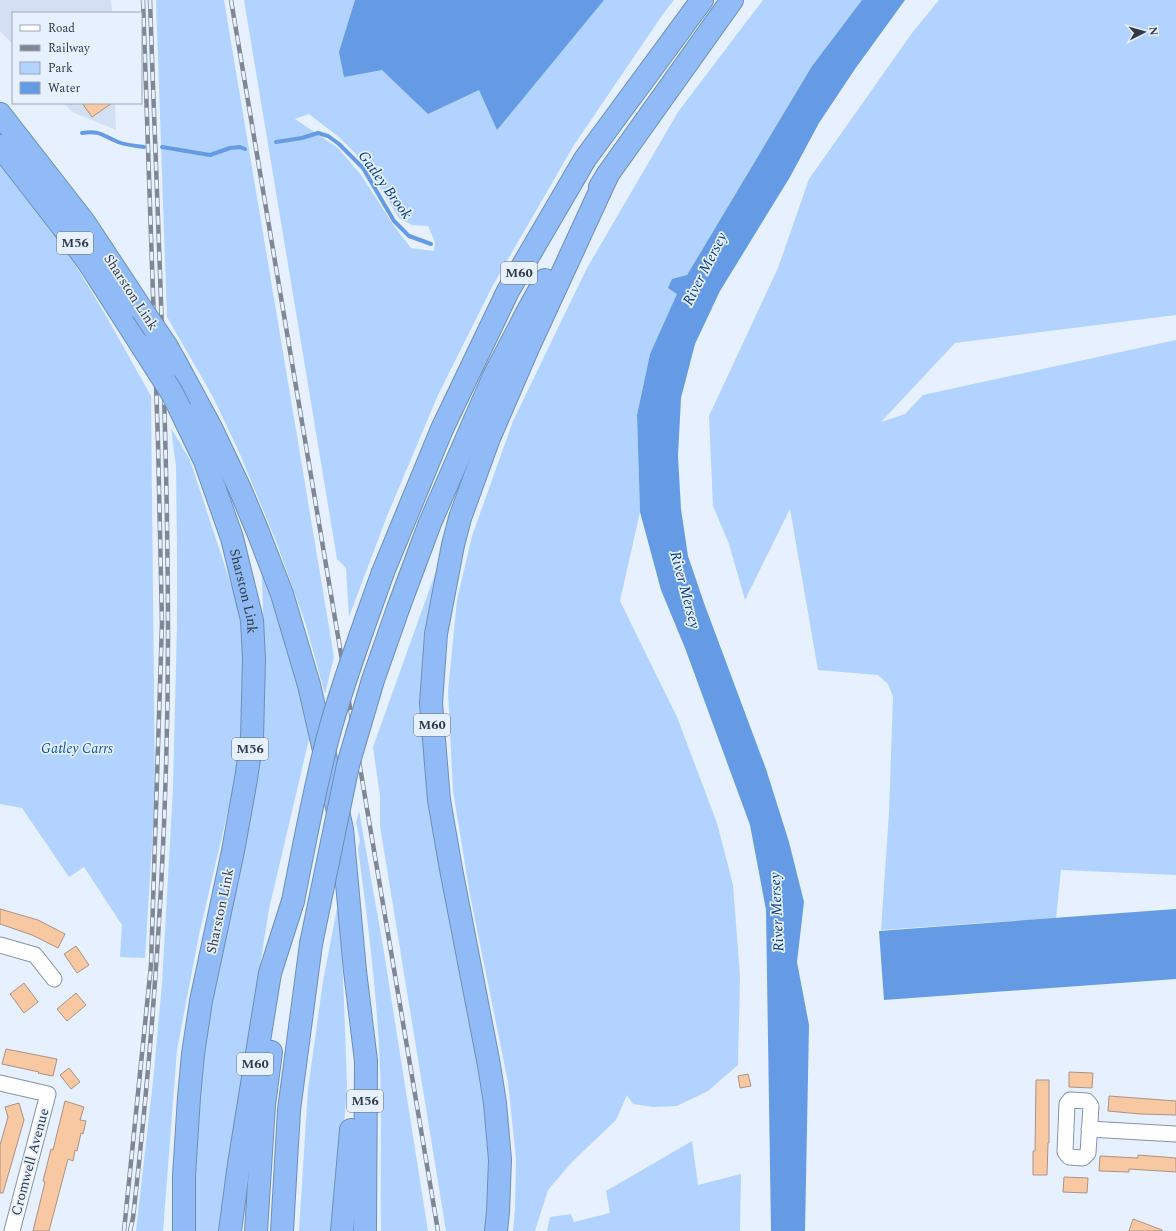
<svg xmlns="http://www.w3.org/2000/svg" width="1176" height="1231" viewBox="0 0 1176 1231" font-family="Spectral,serif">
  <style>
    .built { fill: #d3e0f3 }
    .green { fill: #b2d3ff; fill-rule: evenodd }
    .water { fill: #659be4 }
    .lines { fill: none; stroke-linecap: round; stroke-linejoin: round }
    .stream { stroke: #659be4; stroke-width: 4 }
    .building { fill: #f7c8a2; stroke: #ab9381 }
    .street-casing { stroke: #8393a9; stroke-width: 17 }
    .highway-casing { stroke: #6f8eb7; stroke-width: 24 }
    .street { stroke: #fff; stroke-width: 15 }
    .highway { stroke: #90bbf6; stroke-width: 22 }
    .rail-casing { stroke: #7f8792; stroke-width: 4.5 }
    .rail { stroke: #e6f0ff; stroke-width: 3; stroke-dasharray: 9; stroke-linecap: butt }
    .highway-bridge-casing { stroke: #6f8eb7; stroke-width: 24; stroke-linecap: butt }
    .highway-bridge { stroke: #90bbf6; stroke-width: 22 }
    .labels { text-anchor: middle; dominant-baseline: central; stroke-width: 3.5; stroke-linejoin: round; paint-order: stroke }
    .shield { fill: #e6f0ff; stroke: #69717b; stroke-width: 1 }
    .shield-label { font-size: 13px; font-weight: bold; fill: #333a43 }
    .street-label { font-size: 14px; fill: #333a43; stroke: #e6f0ff }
    .park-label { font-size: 14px; font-style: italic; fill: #0754a9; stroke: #e6f0ff }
    .water-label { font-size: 15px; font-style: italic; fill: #033c7c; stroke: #e6f0ff }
  </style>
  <rect width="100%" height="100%" fill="#e6f0ff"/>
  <g class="built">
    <polygon points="0,0 111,0 112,13 13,13 13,44 0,31"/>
    <polygon points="64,103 115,103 116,130 72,112"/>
  </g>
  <g class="green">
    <polygon points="156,0 224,0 334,657 325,694 305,622 276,541 239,452 213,397 167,317"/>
    <path d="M244,0h430l-11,14 -89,131 -81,140 -55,110 -51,121 -38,101 -3,-49 -9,-9zM309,114l31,24 17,17 12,15 30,48 13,7 16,1 7,16 -1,9 -23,-3 -17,-22 -33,-51 -23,-27 -43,-29z"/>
    <polygon points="763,0 862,0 812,66 687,275 650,354 637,415 640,512 620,601 677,717 717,823 733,885 740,976 738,1065 708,1091 677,1106 653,1107 633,1104 627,1095 616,1120 571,1163 548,1190 535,1231 513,1231 515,1209 516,1159 508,1082 470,895 453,791 448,691 457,600 472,536 513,421 587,268 678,112"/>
    <polygon points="939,0 1176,0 1176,315 955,343 881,422 905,414 923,395 1176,340 1176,875 1061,870 1056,918 881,930 889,813 893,697 888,684 878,675 818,670 790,509 745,600 729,544 713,506 709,416 778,268 809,179 912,33"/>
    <polygon points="0,163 68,253 105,314 151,396 155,795 145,958 120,957 122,925 84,867 69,877 22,808 0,804"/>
    <polygon points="171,428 190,460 241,615 247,702 236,776 199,935 177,1050 163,1231 136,1231 153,1081 162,984 173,788 177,624 177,549 176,466"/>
    <polygon points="450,532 427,647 491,1142 489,1231 446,1231 380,826 380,796 373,747"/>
    <polygon points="261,563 280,620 296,676 309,739 269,909 231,1147 221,1231 193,1231 192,1221 202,1059 264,660 263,607"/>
    <path d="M359,811l24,135 45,285h-47c-1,-55 1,-110 -1,-164 -3,-73 -12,-146 -22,-218l2,-8 -4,-19z"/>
    <polygon points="339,898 344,1002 347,1085 336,1231 299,1231 308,1089 323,981"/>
    <polygon points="692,1141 698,1185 741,1174 740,1231 547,1231 550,1217 571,1214 574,1222 610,1213 606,1191"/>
  </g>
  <g class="water">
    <polygon points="355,0 604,0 497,130 479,90 428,114 382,70 344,77 339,52"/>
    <polygon points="862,0 905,0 855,69 819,123 790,177 720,291 695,344 681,398 678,456 681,509 688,556 704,603 766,769 789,842 804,902 797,962 809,1025 805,1231 771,1231 766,910 750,825 685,648 661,590 640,512 637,415 650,354 677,294 668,288 672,279 687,275 812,66"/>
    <polygon points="1176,909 1176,979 884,1000 879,931"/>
  </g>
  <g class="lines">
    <g class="stream">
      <path d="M82,133c18,-3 21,3 36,9 8,3 17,4 26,5"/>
      <polyline points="276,142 302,138 318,133 328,136 339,144 363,168 394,221 409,236 431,244"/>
      <polyline points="162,147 210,155 230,148 240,147 245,149"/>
    </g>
  </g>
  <g class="building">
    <polygon points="82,103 112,103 92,117"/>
    <polygon points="0,909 38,920 65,934 58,948 32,935 0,924"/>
    <polygon points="76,946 89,965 77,973 64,954"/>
    <polygon points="24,983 38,1002 24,1013 10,994"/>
    <polygon points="76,993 86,1005 67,1021 57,1009"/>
    <polygon points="6,1049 57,1059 53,1076 38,1073 39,1072 2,1064"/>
    <polygon points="69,1068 80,1082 71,1089 60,1075"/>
    <polygon points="1069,1072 1093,1073 1092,1088 1069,1087"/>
    <polygon points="748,1074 751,1086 740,1088 738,1076"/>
    <polygon points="1036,1080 1049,1080 1049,1143 1048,1143 1047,1175 1033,1175 1033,1151 1035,1151"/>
    <polygon points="1109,1096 1176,1101 1176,1115 1140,1114 1108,1111"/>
    <polygon points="65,1101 84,1107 80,1120 86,1121 83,1134 81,1133 77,1151 75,1150 73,1161 68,1159 49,1231 33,1231 45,1182 43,1181 51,1149 53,1150"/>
    <polygon points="19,1103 24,1120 3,1193 0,1193 0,1145 8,1117 5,1107"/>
    <polygon points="1138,1155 1176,1158 1176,1172 1129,1169 1129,1172 1099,1171 1100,1156 1138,1158"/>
    <polygon points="1064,1177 1088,1178 1087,1193 1063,1192"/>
    <polygon points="1133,1219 1162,1230 1162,1231 1129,1231"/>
  </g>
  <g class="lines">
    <defs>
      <g id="street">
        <polyline points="0,945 35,955 54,979"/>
        <polyline points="0,1083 48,1094 12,1231"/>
        <polygon points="1070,1100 1087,1101 1091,1106 1088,1153 1083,1158 1069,1157 1065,1152 1067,1104"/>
        <polyline points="1089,1129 1176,1134"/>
      </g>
      <g id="highway">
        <polyline points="0,114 84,222 142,310"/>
        <polyline points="0,146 62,226 89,263 142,346"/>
        <polyline points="600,187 608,174 732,0"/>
        <polyline points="177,365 211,428 240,489 258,532 282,594 309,685 342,829 355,971 366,1061 365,1231"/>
        <path id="s1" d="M180,409l25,52 27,77 20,82 2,39 -2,79 -6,41 -13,72 -32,150 -8,53 -4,43 -5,79v55"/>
        <polyline points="383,572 442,429 508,291 585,159 702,0"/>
        <polyline points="399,606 430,523 494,376 530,307 545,280"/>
        <polyline points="230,1231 239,1164 270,973 293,901"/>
        <polyline points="256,1231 264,1105 271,1052"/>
        <polyline points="282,1231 289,1110 311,944"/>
        <polyline points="342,1231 351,1130"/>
        <polyline points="496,1231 498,1212 500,1160 495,1103 489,1065 451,869 439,800 431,703 436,634 453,545 460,518 489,438 527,350 608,174"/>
      </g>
    </defs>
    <use href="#street" class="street-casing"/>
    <use href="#highway" class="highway-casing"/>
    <use href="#street" class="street"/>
    <use href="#highway" class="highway"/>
    <defs>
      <g id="rail">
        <polyline points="231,0 438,1231"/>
        <polyline points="124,1231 151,965 162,623 158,442 143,0"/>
        <path d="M130,1231l3,-13c22,-194 35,-386 35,-581 0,-212 -11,-425 -18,-637"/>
      </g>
    </defs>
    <use href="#rail" class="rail-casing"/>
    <use href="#rail" class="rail"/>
    <defs>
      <g id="highway-bridge">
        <polyline points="142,310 167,347 177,365"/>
        <polyline points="142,346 172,393 180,409"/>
        <path d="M293,901c11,-55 21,-110 35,-164 15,-56 36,-111 55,-165"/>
        <polyline points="311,944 348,765 373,680 399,606"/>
      </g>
    </defs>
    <use href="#highway-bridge" class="highway-bridge-casing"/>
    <use href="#highway-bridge" class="highway-bridge"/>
  </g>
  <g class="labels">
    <g class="shield">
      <rect x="57" y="232" width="36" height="22" rx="3"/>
      <rect x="501" y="262" width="36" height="22" rx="3"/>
      <rect x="414" y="714" width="36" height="22" rx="3"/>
      <rect x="232" y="738" width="36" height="22" rx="3"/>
      <rect x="237" y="1053" width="36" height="22" rx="3"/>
      <rect x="347" y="1090" width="36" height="22" rx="3"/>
    </g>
    <g class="shield-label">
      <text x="75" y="243">M56</text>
      <text x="519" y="273">M60</text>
      <text x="432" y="725">M60</text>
      <text x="250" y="749">M56</text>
      <text x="255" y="1064">M60</text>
      <text x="365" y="1101">M56</text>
    </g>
    <g class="street-label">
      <text transform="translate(131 292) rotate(57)">Sharston Link</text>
      <text stroke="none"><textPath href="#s1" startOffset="194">Sharston Link</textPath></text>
      <text transform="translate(220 911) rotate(-78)">Sharston Link</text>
      <text transform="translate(30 1162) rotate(-75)">Cromwell Avenue</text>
    </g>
    <g class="park-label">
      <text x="77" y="748">Gatley Carrs</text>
    </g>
    <g class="water-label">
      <text transform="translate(385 185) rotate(54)">Gatley Brook</text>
      <text transform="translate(705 269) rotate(-63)">River Mersey</text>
      <text transform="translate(685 590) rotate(75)">River Mersey</text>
      <text transform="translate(777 912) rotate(-93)">River Mersey</text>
    </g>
  </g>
  <rect x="12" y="12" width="130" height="92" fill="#e6f0ff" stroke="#9ea7b4"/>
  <rect x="20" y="25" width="20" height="6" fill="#ffffff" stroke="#9ea7b4"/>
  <text x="48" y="32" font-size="12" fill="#333a43">Road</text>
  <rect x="20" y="45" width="20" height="6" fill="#7f8792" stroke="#9ea7b4"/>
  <text x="48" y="52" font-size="12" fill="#333a43">Railway</text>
  <rect x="20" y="62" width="20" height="12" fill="#b2d3ff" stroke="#9ea7b4"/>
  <text x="48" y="72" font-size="12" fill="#333a43">Park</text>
  <rect x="20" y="82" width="20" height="12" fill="#659be4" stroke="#9ea7b4"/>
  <text x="48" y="92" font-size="12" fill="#333a43">Water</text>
  <g transform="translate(1144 32) rotate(84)" stroke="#e6f0ff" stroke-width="3" paint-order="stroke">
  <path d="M0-3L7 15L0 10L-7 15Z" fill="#333a43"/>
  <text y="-6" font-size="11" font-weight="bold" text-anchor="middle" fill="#333a43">N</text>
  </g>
</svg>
